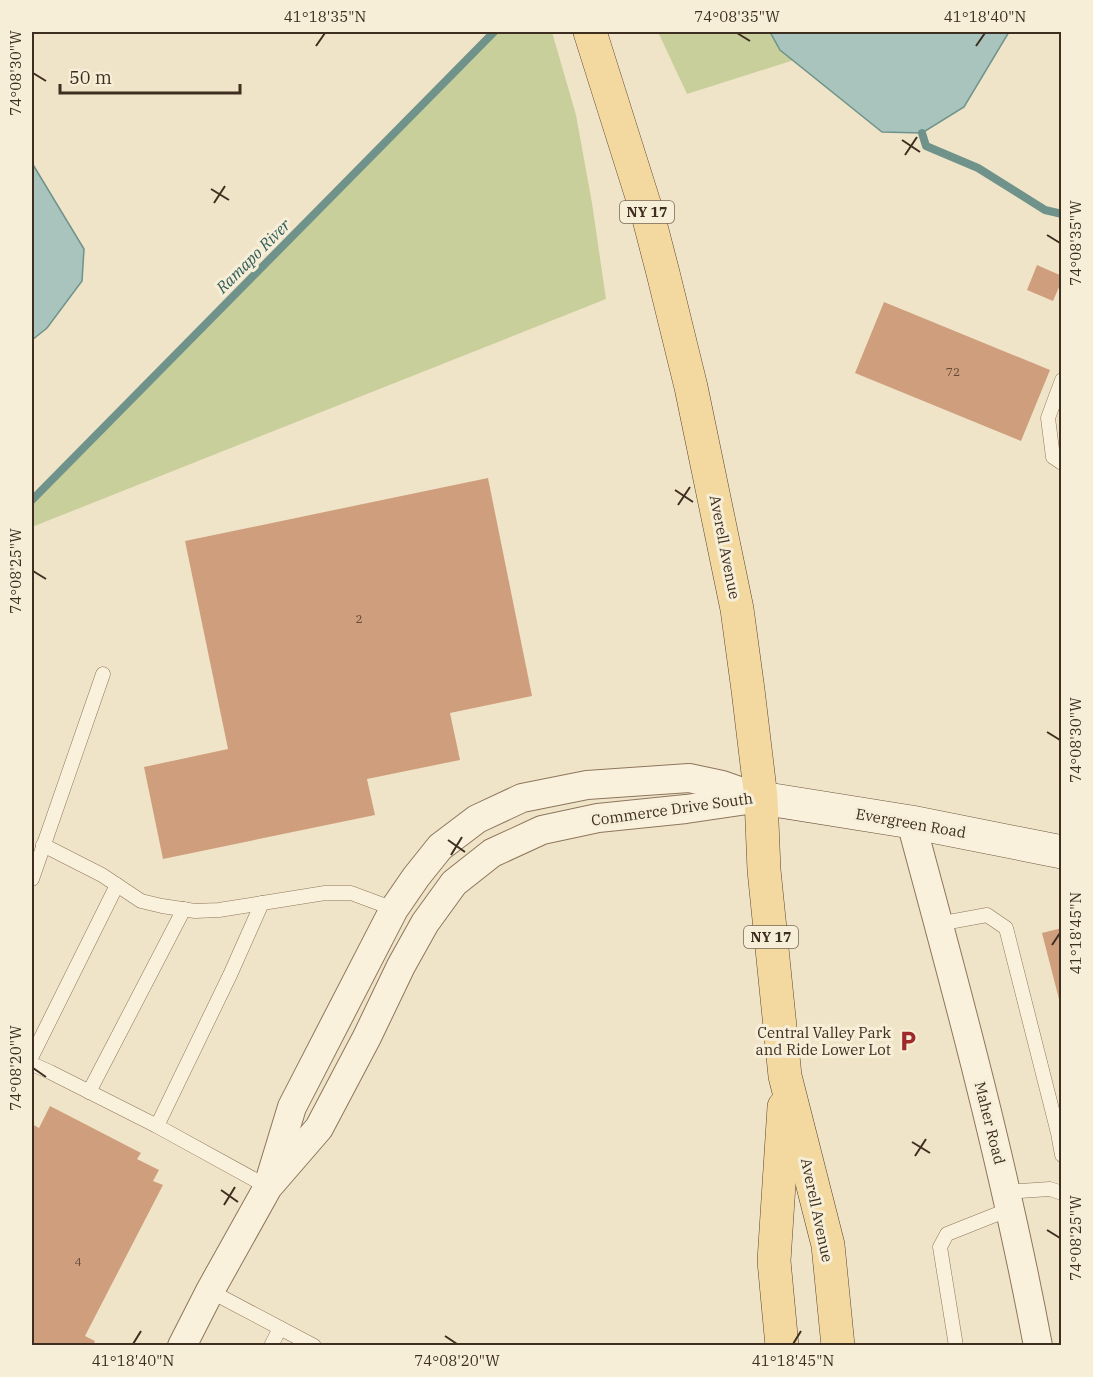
<svg xmlns="http://www.w3.org/2000/svg" width="1093" height="1377" viewBox="0 0 1093 1377" font-family="'IBM Plex Serif',serif">
  <style>
    .green { fill: #c9cf9b }
    .water { fill: #a9c4bc; stroke: #6f938a; stroke-width: 1.5 }
    .lines { fill: none; stroke-linecap: round; stroke-linejoin: round }
    .stream { stroke: #6f938a; stroke-width: 8 }
    .building { fill: #cf9f7d }
    .lane-casing { stroke: #8d765c; stroke-width: 15 }
    .street-casing { stroke: #8d765c; stroke-width: 30 }
    .secondary-casing { stroke: #6f573f; stroke-width: 34 }
    .primary-casing { stroke: #5b4430; stroke-width: 34 }
    .lane { stroke: #faf1dc; stroke-width: 14 }
    .street { stroke: #faf1dc; stroke-width: 28 }
    .secondary { stroke: #faf1dc; stroke-width: 33 }
    .primary { stroke: #f3d9a0; stroke-width: 33 }
    .ticks { fill: none; stroke: #3d2e20; stroke-width: 2 }
    .labels { text-anchor: middle; dominant-baseline: central; stroke-width: 6; stroke-linejoin: round; paint-order: stroke }
    .number-label { font-size: 12px; fill: #624a37 }
    .shield { fill: #f7eed8; stroke: #756857; stroke-width: 1.5 }
    .shield-label { font-size: 14px; font-weight: bold; fill: #3d2e20 }
    .street-label { font-size: 15px; fill: #3d2e20; stroke: #f7eed8 }
    .poi-label { font-size: 15px; fill: #3d2e20; stroke: #f7eed8; text-anchor: end }
    .water-label { font-size: 16px; font-style: italic; fill: #2f5d5a; stroke: #f7eed8 }
    .neatline { fill: none; stroke: #3d2e20; stroke-width: 2 }
    .ticks-label { font-size: 15px; text-anchor: middle; fill: #3d2e20 }
  </style>
  <rect width="100%" height="100%" fill="#f0e4c8"/>
  <g class="green">
    <polygon points="494,32 552,32 576,115 592,203 606,299 32,527 32,500"/>
    <polygon points="658,32 882,32 687,94"/>
  </g>
  <g class="water">
    <polygon points="770,32 1009,32 964,107 922,133 882,132 780,50"/>
    <polygon points="32,163 84,249 82,281 47,328 32,340"/>
  </g>
  <g class="lines">
    <g class="stream">
      <polyline points="922,133 926,146 978,168 1045,210 1062,214"/>
      <polyline points="32,500 494,32"/>
    </g>
  </g>
  <g class="building">
    <polygon points="1037,265 1062,276 1062,280 1053,301 1027,290"/>
    <polygon points="884,302 1050,370 1021,441 855,373"/>
    <polygon points="488,478 532,696 450,713 460,760 367,779 375,815 163,859 144,767 228,749 185,541"/>
    <polygon points="1062,928 1062,1007 1061,1007 1042,933"/>
    <polygon points="50,1106 141,1153 137,1159 159,1170 153,1181 163,1185 85,1336 95,1341 93,1346 32,1346 32,1124 39,1128"/>
  </g>
  <g class="lines">
    <defs>
      <g id="lane">
        <polyline points="1062,380 1048,418 1053,457 1062,463"/>
        <polyline points="43,845 102,875 141,901 162,906 195,911 219,910 325,893 351,893 394,909"/>
        <polyline points="32,879 103,674"/>
        <polyline points="938,924 987,915 1006,928 1058,1133 1062,1155"/>
        <polyline points="32,1056 117,885"/>
        <polyline points="32,1064 50,1072 157,1126 268,1187"/>
        <polyline points="89,1092 184,909"/>
        <polyline points="157,1126 230,975 262,903"/>
        <polyline points="1006,1192 1050,1189 1062,1193"/>
        <polyline points="210,1291 314,1346"/>
        <polyline points="271,1346 280,1328"/>
        <polyline points="956,1346 940,1247 947,1234 1010,1209"/>
      </g>
      <g id="street">
        <path d="M911,822c47,173 94,347 127,524"/>
        <polyline points="271,1176 292,1107 394,909 416,877 440,847 477,819 522,798 587,785 689,778 722,785 756,797"/>
        <polyline points="182,1346 210,1291 268,1187 319,1128 367,1037 401,966 425,923 454,883 492,853 542,830 598,818 686,809 761,798"/>
      </g>
      <polyline id="secondary" points="761,798 911,822 1062,852"/>
      <g id="primary">
        <polyline points="590,32 649,219 663,273 691,387 737,609 748,690 761,798 764,870 785,1076 828,1245 838,1346"/>
        <polyline points="782,1346 774,1261 784,1107"/>
      </g>
    </defs>
    <use href="#lane" class="lane-casing"/>
    <use href="#street" class="street-casing"/>
    <use href="#secondary" class="secondary-casing"/>
    <use href="#primary" class="primary-casing"/>
    <use href="#lane" class="lane"/>
    <use href="#street" class="street"/>
    <use href="#secondary" class="secondary"/>
    <use href="#primary" class="primary"/>
  </g>
  <path class="ticks" d="M737,33l13,8M316,46l9,-13M976,46l9,-13M33,73l13,8M902,140l18,12M905,155l12,-18M211,189l18,11M214,203l11,-17M1047,235l13,8M675,490l18,12M678,505l12,-18M33,571l13,8M1047,732l13,8M448,840l17,12M451,855l11,-18M1052,945l8,-12M33,1068l13,9M912,1142l18,11M915,1156l11,-17M221,1190l17,12M224,1205l11,-18M1047,1230l13,8M445,1336l12,8M133,1344l8,-13M793,1344l8,-13"/>
  <defs>
    <symbol id="parking-bare" viewBox="-9 -9 18 18"><path d="M-3.5-5.5H1a3.5 3.5 0 0 1 0 7H-1V5.5H-3.5ZM-1-3.4V-.6H.8a1.4 1.4 0 0 0 0-2.8Z" fill="#9e2a2b" stroke="#f7eed8" stroke-width="2.5" paint-order="stroke"/></symbol>
  </defs>
  <g fill-rule="evenodd">
    <use href="#parking-bare" x="893" y="1026" width="30" height="30"/>
  </g>
  <g class="labels">
    <g class="number-label">
      <text x="953" y="371">72</text>
      <text x="359" y="618">2</text>
      <text x="78" y="1261">4</text>
    </g>
    <g class="shield">
      <rect x="620" y="201" width="54" height="22" rx="4.5"/>
      <rect x="744" y="926" width="54" height="22" rx="4.5"/>
    </g>
    <g class="shield-label">
      <text x="647" y="212">NY 17</text>
      <text x="771" y="937">NY 17</text>
    </g>
    <g class="street-label">
      <text transform="translate(725 547) rotate(79)">Averell Avenue</text>
      <text transform="translate(672 809) rotate(-8)">Commerce Drive South</text>
      <text transform="translate(911 823) rotate(10)">Evergreen Road</text>
      <text transform="translate(990 1123) rotate(76)">Maher Road</text>
      <text transform="translate(817 1210) rotate(78)">Averell Avenue</text>
    </g>
    <g class="poi-label">
      <text x="891" y="1032">Central Valley Park<tspan x="891" dy="17">and Ride Lower Lot</tspan></text>
    </g>
    <g class="water-label">
      <text transform="translate(253 256) rotate(-45)">Ramapo River</text>
    </g>
  </g>
  <rect width="1093" height="1377" fill="none" stroke="#f7eed8" stroke-width="66"/>
  <path d="M60 84v9h180v-9" fill="none" stroke="#3d2e20" stroke-width="3"/>
  <text x="69" y="84" font-size="18" fill="#3d2e20" stroke="#f7eed8" stroke-width="4.5" paint-order="stroke">50 m</text>
  <rect x="33" y="33" width="1027" height="1311" class="neatline"/>
  <g class="ticks-label">
    <text x="325" y="22">41°18'35"N</text>
    <text x="737" y="22">74°08'35"W</text>
    <text x="985" y="22">41°18'40"N</text>
    <text transform="translate(16 73) rotate(-90)" y="5">74°08'30"W</text>
    <text transform="translate(1076 243) rotate(-90)" y="5">74°08'35"W</text>
    <text transform="translate(16 571) rotate(-90)" y="5">74°08'25"W</text>
    <text transform="translate(1076 740) rotate(-90)" y="5">74°08'30"W</text>
    <text transform="translate(1076 933) rotate(-90)" y="5">41°18'45"N</text>
    <text transform="translate(16 1068) rotate(-90)" y="5">74°08'20"W</text>
    <text transform="translate(1076 1238) rotate(-90)" y="5">74°08'25"W</text>
    <text x="133" y="1366">41°18'40"N</text>
    <text x="457" y="1366">74°08'20"W</text>
    <text x="793" y="1366">41°18'45"N</text>
  </g>
</svg>
